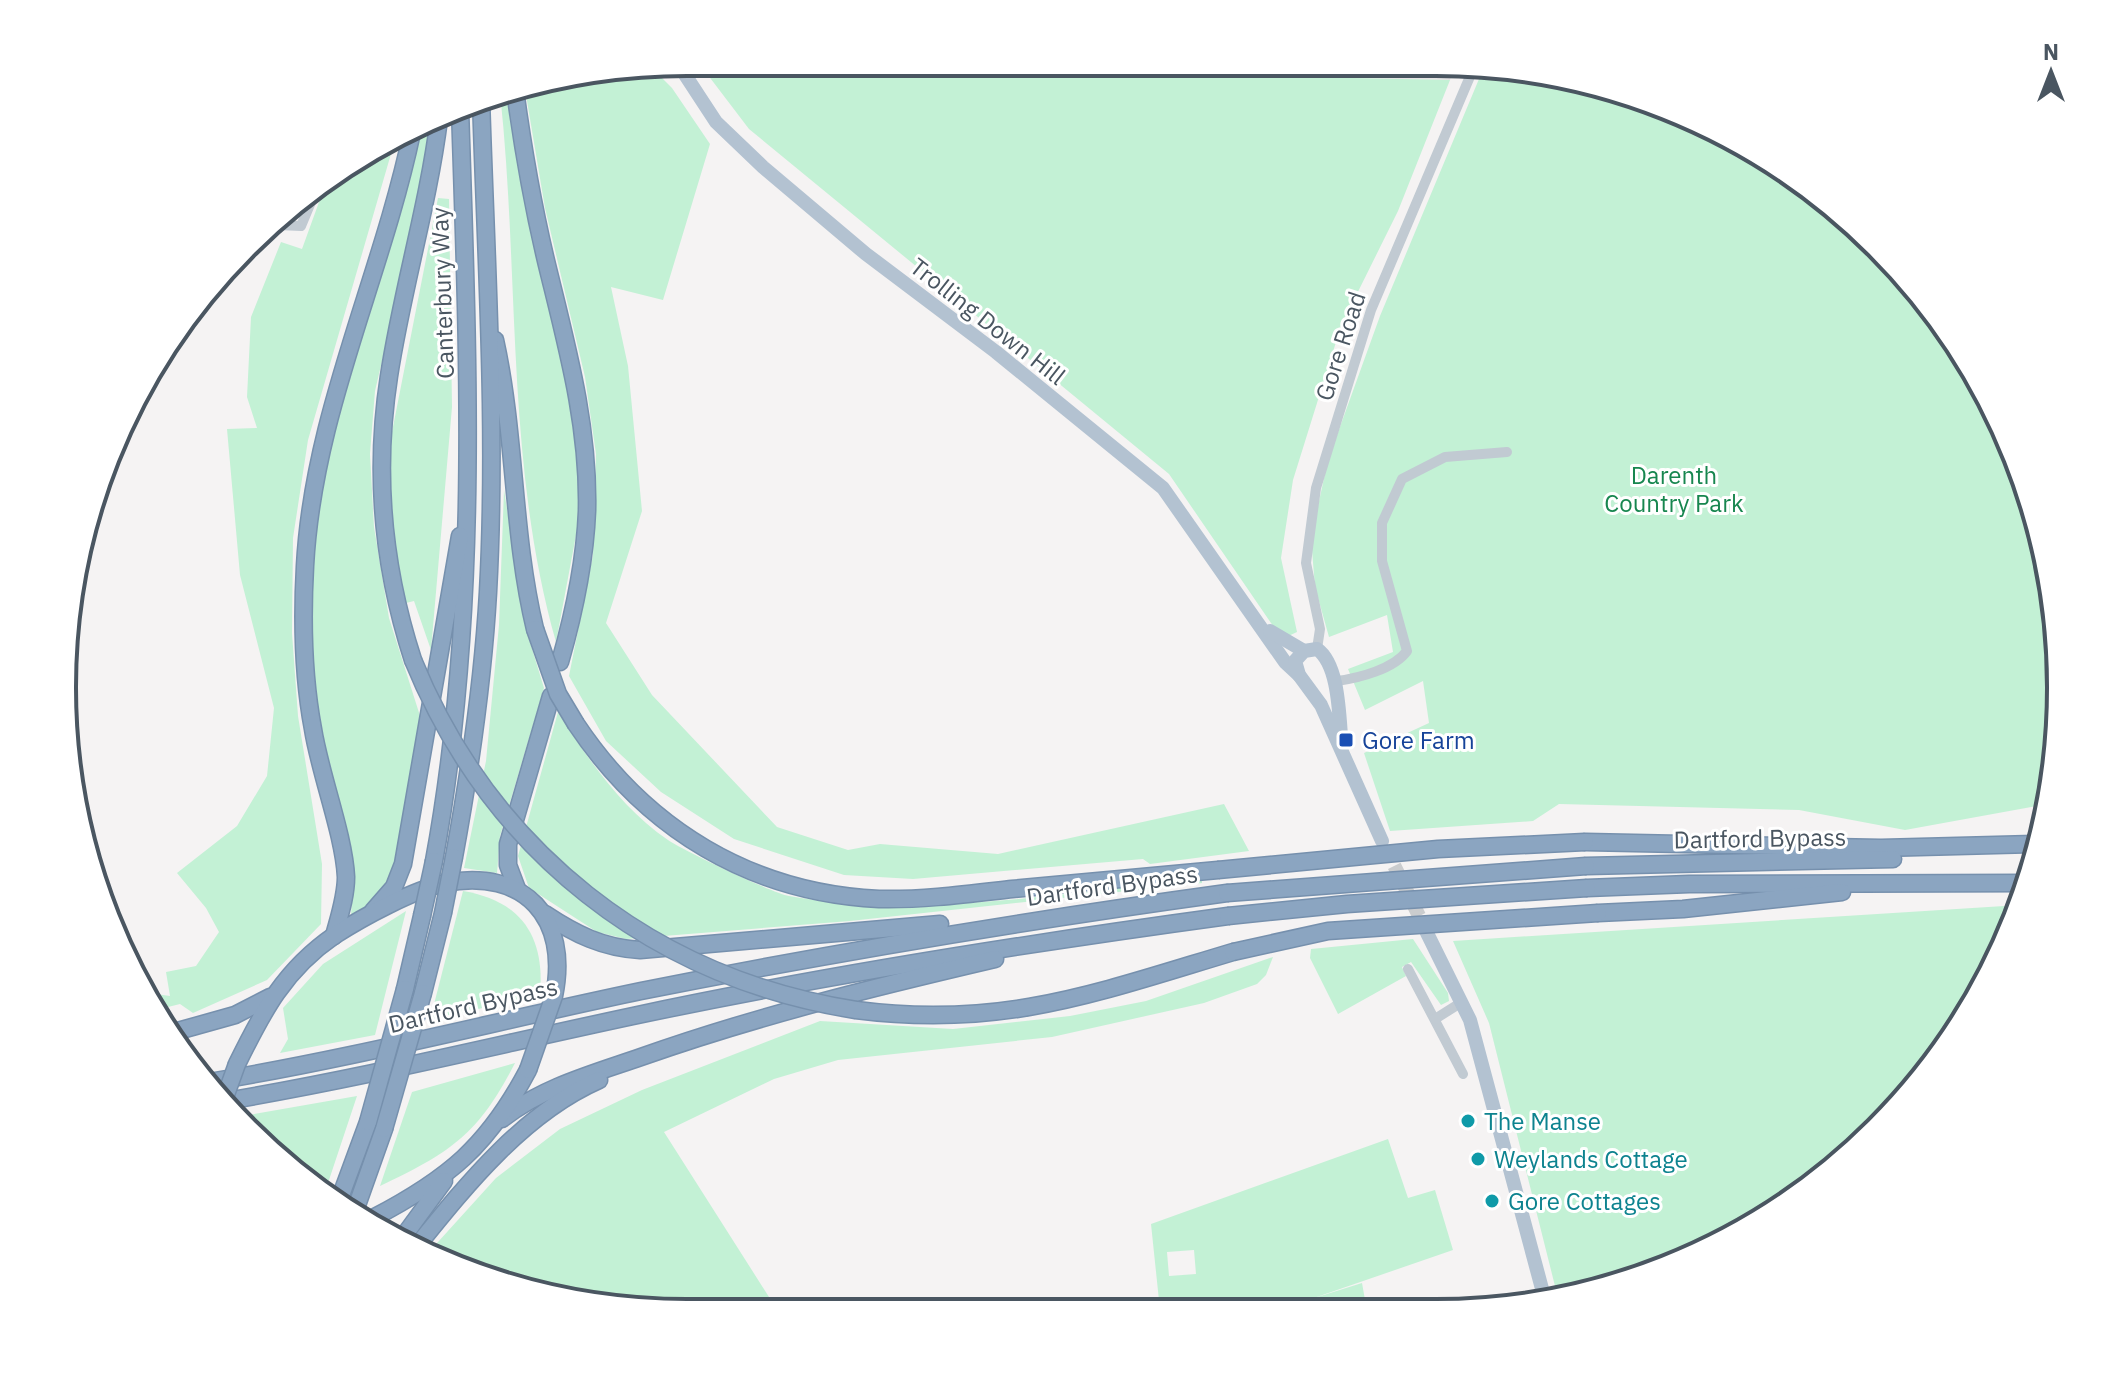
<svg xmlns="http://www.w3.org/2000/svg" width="2123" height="1375" viewBox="0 0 2123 1375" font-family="'IBM Plex Sans',sans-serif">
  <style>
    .education { fill: #e6e4e5 }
    .green { fill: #c3f1d5; fill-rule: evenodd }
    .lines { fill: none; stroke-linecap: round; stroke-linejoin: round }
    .major-tunnel { stroke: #caccce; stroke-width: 14; stroke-dasharray: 14 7; stroke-linecap: butt }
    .highway-casing { stroke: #7690ad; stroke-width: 19 }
    .minor { stroke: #c1cad2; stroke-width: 10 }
    .major { stroke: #b3c2d1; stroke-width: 14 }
    .highway { stroke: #8ba5c1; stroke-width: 16 }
    .highway-bridge-casing { stroke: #7690ad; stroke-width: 19; stroke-linecap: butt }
    .highway-bridge { stroke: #8ba5c1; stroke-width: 16 }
    .transit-dot { fill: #1a4fb4; stroke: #fff; stroke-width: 3 }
    .culture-dot { fill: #0f9aa8; stroke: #fff; stroke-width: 3 }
    .labels { text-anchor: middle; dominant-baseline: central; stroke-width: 6; stroke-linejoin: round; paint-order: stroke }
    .street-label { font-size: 24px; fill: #4a5661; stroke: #fff }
    .park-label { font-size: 24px; fill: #17864f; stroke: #fff }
    .transit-label { font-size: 24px; fill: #164399; stroke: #fff; text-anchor: start }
    .culture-label { font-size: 24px; fill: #0d838f; stroke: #fff; text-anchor: start }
    .rim { fill: none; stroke: #4a5661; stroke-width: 4 }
  </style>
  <rect width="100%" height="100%" fill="#f5f3f3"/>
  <polygon class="education" points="1306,66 1455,67 1450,80 1305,77"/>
  <g class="green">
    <polygon points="698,62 1306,66 1306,77 1450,80 1398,211 1341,326 1293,480 1281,558 1297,632 1282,639 1169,474 749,129"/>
    <polygon points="1484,67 1518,67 1712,126 1848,217 1931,306 1996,410 2040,525 2060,646 2056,769 2047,804 1905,830 1799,810 1559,804 1533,821 1390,831 1364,753 1429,723 1423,681 1365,710 1348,669 1393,652 1387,615 1329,637 1315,587 1311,538 1328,460 1380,316"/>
    <polygon points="652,68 672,88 710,144 663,300 611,287 628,366 642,511 606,623 652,695 777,827 848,850 880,844 998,854 1224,804 1249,851 1150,864 1143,859 913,879 844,875 734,839 661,792 606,741 569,676 593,555 596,454 585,377 545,208 525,89"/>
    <path d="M507,92l11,73 55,246 6,78 -2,41 -21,112c-51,-179 -36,-366 -56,-549z"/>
    <polygon points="430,123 416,215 375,391 370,454 374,527 389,618 421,719 391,879 377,900 351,915 354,870 336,806 315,689 310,612 315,522 336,414 420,128"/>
    <polygon points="395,140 308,440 293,538 292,633 298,716 322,864 321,924 267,980 193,1013 180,1004 156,1010 149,993 170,996 166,972 196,966 219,932 206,908 177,873 237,826 267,776 274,708 240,575 227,429 257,428 247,397 251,317 281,242 302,249 327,180 340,168"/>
    <polygon points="438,198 449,199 452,407 431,650 414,601 406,603 391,532 391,437"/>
    <polygon points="504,490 526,629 544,688 500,836 497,873 464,868 486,761 499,625"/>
    <path d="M558,712c30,47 63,96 110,128 16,11 104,53 121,56 129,24 283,-5 413,-17v4l-352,38 -224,18 -29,-7 -68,-44 -11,-32z"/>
    <path d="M463,891c59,10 82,46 77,104l-110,25z"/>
    <path d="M2020,905c-14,31 -26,65 -43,95 -85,148 -250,270 -419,298l-69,-275 -36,-82z"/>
    <polygon points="406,911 375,1035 280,1053 288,1039 283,1008 323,964"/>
    <polygon points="1413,939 1448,993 1449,1001 1441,1005 1411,962 1402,967 1406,976 1338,1014 1310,958 1311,949"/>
    <polygon points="1273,957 1266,975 1257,984 1204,1003 1052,1037 838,1060 774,1079 664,1132 776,1308 606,1308 448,1265 428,1253 496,1178 560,1129 642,1090 820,1021 953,1029 1070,1016 1146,1001"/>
    <path d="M515,1063c-37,72 -64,89 -135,123l32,-94z"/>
    <polygon points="357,1096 326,1189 275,1158 245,1123 249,1115"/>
    <path d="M1388,1139l20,59 27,-8 18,60 -142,49 51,-16 5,28 -207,-1 -9,-86zM1194,1250l2,24 -27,2 -2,-24z"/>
  </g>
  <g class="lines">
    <polyline class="major-tunnel" points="1385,847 1427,932"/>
    <defs>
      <g id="highway">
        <path d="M515,90c8,59 18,117 32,175 20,82 42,161 40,246 -2,51 -13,102 -27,151"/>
        <path d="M495,340c21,95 17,194 40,289"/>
        <path d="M413,660c-30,-92 -39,-188 -24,-284 13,-86 39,-170 50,-257"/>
        <path d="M576,724c70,105 175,169 303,175 44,1 89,-5 133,-10 69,-6 137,-13 206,-19"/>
        <polyline points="1585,842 1881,848 2038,844"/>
        <path d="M454,857c16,-87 29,-176 34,-265 9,-164 -2,-330 -7,-494"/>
        <path d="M434,861c46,-249 34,-501 26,-753"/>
        <polyline points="1586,866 1893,859"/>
        <polyline points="1587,888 1689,884 2029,883"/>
        <polyline points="517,889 508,865 508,844 551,696"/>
        <polyline points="373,911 394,887 403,864 460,536"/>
        <polyline points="1598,913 1683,909 1842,892"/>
        <path d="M545,914c30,20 58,34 95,36l300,-26"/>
        <path d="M334,936c5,-19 12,-39 12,-59 -2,-42 -26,-103 -33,-148 -10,-53 -11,-109 -8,-163 8,-152 76,-287 107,-434"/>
        <polyline points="405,989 422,916"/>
        <polyline points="423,993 443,913"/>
        <path d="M856,1010c146,19 240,-17 377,-58"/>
        <polyline points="167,1034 235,1015 270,997"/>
        <path d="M237,1064c26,-53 47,-94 98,-129 28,-18 78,-45 110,-52 80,-15 125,35 109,113"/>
        <path d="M209,1082c146,-24 288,-61 432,-91 195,-39 389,-71 586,-98"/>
        <path d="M226,1101c137,-23 271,-56 407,-85 197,-42 396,-73 595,-100"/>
        <path d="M502,1119c41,-32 90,-45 139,-62 116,-41 234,-70 354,-98"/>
        <polyline points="340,1198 368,1122"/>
        <polyline points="356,1208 384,1129"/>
        <path d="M373,1218c75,-39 115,-72 155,-148"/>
        <polyline points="403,1237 444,1181"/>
        <path d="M417,1246c50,-62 107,-133 182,-166"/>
      </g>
    </defs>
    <use href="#highway" class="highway-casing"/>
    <g class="minor">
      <polyline points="278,225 301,226 316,190"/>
      <polyline points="1317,649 1320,629 1306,563 1316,488 1371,310 1474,67"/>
      <path d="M1337,681c22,-3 57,-12 70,-30l-25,-90v-38l20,-44 43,-22 62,-5"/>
      <polyline points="1408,969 1463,1074"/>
      <polyline points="1435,1019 1462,1002"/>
    </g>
    <g class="major">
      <polyline points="678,64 716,122 763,167 866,254 996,352 1163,488 1285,662 1299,675"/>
      <polyline points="1270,631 1304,651"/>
      <path d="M1342,748c-3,-29 -2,-83 -25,-99l-13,2 -9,10 4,14 22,30 61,136"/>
      <polyline points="1427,933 1470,1020 1545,1300"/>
    </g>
    <use href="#highway" class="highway"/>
    <defs>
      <g id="highway-bridge">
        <polyline points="535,629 558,694 576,724"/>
        <path d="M413,660c78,191 239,318 443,350"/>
        <polyline points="1218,870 1438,849 1585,842"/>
        <polyline points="1227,893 1586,866"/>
        <polyline points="443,913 454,857"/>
        <polyline points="422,916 434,861"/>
        <polyline points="1228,916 1347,904 1587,888"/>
        <polyline points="1233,952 1328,931 1598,913"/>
        <polyline points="528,1070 554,996"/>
        <polyline points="224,1100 237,1064"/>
        <polyline points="368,1122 405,989"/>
        <polyline points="384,1129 423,993"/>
      </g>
    </defs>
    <use href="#highway-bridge" class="highway-bridge-casing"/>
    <use href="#highway-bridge" class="highway-bridge"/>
  </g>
  <rect class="transit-dot" x="1338" y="732" width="16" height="16" rx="4"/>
  <g class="culture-dot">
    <circle cx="1468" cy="1121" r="8"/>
    <circle cx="1478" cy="1159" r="8"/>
    <circle cx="1492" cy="1201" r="8"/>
  </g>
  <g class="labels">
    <g class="street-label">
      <text transform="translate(442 293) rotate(-92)">Canterbury Way</text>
      <text transform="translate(988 321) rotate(38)">Trolling Down Hill</text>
      <text transform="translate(1340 346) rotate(-72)">Gore Road</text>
      <text transform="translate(1760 838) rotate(-1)">Dartford Bypass</text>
      <text transform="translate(1112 885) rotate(-8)">Dartford Bypass</text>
      <text transform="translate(473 1005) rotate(-13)">Dartford Bypass</text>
    </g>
    <g class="park-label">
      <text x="1674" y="475">Darenth<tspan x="1674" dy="28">Country Park</tspan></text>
    </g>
    <g class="transit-label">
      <text x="1362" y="740">Gore Farm</text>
    </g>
    <g class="culture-label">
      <text x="1484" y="1121">The Manse</text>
      <text x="1494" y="1159">Weylands Cottage</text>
      <text x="1508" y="1201">Gore Cottages</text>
    </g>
  </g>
  <path d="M0 0H2123V1375H0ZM687 76H1436A611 611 0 0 1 2047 687V688A611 611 0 0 1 1436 1299H687A611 611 0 0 1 76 688V687A611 611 0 0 1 687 76Z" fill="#fff" fill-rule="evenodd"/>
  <path class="rim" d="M687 76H1436A611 611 0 0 1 2047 687V688A611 611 0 0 1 1436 1299H687A611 611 0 0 1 76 688V687A611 611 0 0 1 687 76Z"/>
  <g transform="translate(2051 72)" stroke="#ffffff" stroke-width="6" paint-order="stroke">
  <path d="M0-6L14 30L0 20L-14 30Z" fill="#4a5661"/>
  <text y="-12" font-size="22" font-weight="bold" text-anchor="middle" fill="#4a5661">N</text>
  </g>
</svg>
